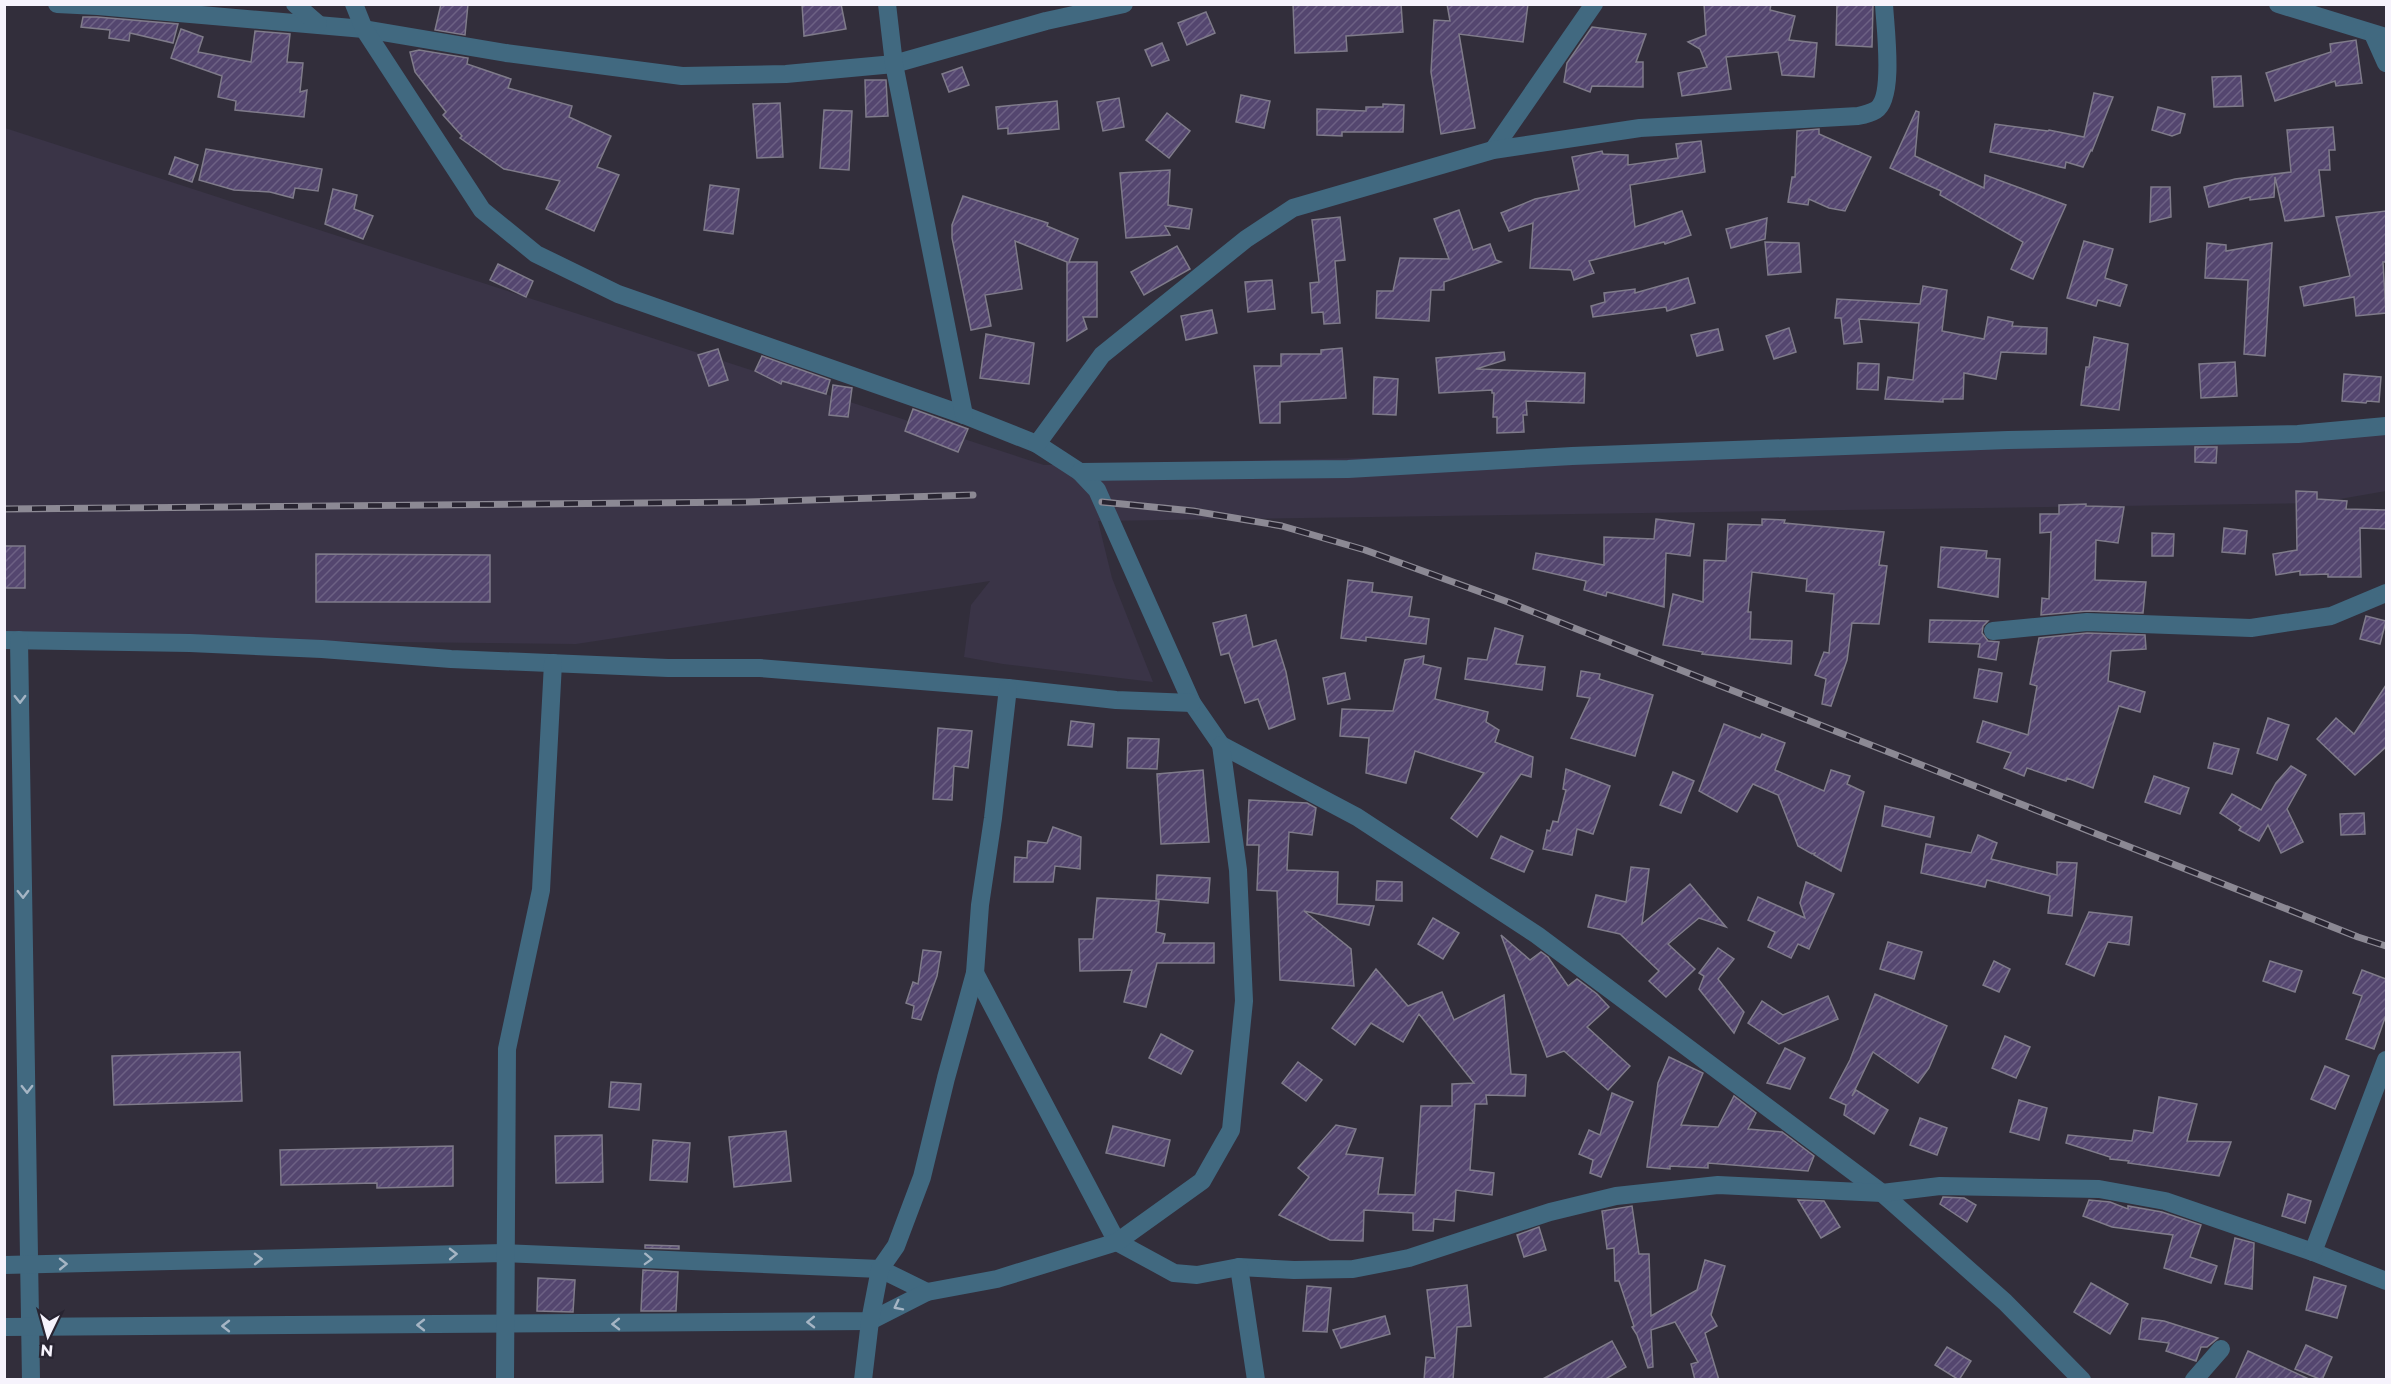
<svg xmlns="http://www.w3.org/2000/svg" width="2391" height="1384" viewBox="0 0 2391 1384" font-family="Montserrat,sans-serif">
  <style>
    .built { fill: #3a3447 }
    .building { fill: url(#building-hatch); stroke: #7f7b8a; stroke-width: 1.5 }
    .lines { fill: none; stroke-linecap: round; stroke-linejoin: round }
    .minor { stroke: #416980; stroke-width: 18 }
    .rail-casing { stroke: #8c8994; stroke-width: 7 }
    .rail { stroke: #282431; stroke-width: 4.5; stroke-dasharray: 14; stroke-linecap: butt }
    .oneway { stroke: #a5b5c4 }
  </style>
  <defs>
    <pattern id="building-hatch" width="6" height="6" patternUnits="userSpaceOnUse" patternTransform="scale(1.5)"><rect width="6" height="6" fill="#54466f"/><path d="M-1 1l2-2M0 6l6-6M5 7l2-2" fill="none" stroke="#6d6184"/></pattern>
  </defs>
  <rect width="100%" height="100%" fill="#322e3b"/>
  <polygon class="built" points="5,128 1044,465 2386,435 2386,491 2317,503 1098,521 1112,578 1153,682 1003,664 964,657 971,605 990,581 576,644 5,638"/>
  <g class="building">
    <polygon points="441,4 468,4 465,35 435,30"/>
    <polygon points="802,4 841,4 846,29 804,36"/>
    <polygon points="1293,4 1401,4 1403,32 1346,36 1347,51 1295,53"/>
    <polygon points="1447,4 1528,4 1523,42 1459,34 1475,128 1441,134 1431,72 1434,20 1450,21"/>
    <polygon points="1704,4 1771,4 1770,10 1795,16 1789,40 1817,43 1814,77 1782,75 1778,52 1726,57 1731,89 1682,96 1678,73 1707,67 1700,49 1688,42 1706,35"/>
    <polygon points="1837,4 1873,4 1872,47 1836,45"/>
    <polygon points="1206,12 1215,33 1187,45 1178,23"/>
    <polygon points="83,17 97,17 178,24 173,43 130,33 129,41 109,38 110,30 81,27"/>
    <polygon points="1592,27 1646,34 1636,62 1643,62 1643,87 1592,86 1590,92 1564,82 1567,63"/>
    <polygon points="181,29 203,37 198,52 251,62 255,31 290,34 287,62 303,63 300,92 307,90 304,117 235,110 236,101 218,97 222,76 171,58"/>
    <polygon points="2356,40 2362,83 2336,86 2335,81 2275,101 2266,73 2331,52 2330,44"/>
    <polygon points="1162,43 1169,60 1152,66 1145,50"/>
    <polygon points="419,50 468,58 467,64 511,79 508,88 572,106 569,117 611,136 597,167 619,175 594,231 546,209 560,181 504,169 460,138 462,136 443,115 446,112 415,72 410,52"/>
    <polygon points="962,67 969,85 949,92 942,74"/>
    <polygon points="2241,76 2243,106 2214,107 2212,77"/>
    <polygon points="865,80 886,80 888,116 866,117"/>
    <polygon points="2094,93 2113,97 2092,151 2091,150 2083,167 2066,162 2065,168 1990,152 1995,124 2048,131 2049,130 2084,137"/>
    <polygon points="1241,95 1270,101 1264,128 1236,122"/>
    <polygon points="1119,98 1124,127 1103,131 1097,102"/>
    <polygon points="1057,101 1059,129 1008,134 1008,128 998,129 996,107"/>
    <polygon points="780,103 783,157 757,158 753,104"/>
    <polygon points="1383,104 1404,105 1403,132 1342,132 1342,136 1317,135 1317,109 1366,111 1366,107 1383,107"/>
    <polygon points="2158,107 2185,114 2180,133 2172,136 2152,130"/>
    <polygon points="824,110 852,111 849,170 820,168"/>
    <polygon points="1916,111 1919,112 1915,156 1984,188 1985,175 2066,205 2033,279 2011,269 2023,242 1940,195 1941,191 1890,168"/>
    <polygon points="1167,113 1190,131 1169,158 1146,140"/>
    <polygon points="2333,127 2335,150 2329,150 2330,170 2319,170 2324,216 2285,221 2275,177 2274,197 2250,200 2250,197 2209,207 2204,187 2235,179 2291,172 2287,130"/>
    <polygon points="1819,129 1819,134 1871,157 1845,211 1829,208 1809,199 1808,205 1788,202 1792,177 1795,177 1797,131"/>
    <polygon points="1701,141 1705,172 1630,185 1635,227 1682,211 1691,235 1665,244 1664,242 1589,261 1594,273 1574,280 1571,270 1530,268 1533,223 1509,231 1501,213 1535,199 1579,190 1572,157 1602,151 1603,154 1628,155 1628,165 1678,158 1676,144"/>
    <polygon points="206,149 322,169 318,191 295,188 293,198 270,192 234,190 199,180"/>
    <polygon points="175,157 198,165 192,182 169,174"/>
    <polygon points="1170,170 1168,205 1192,209 1189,229 1165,226 1170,235 1126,238 1120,173"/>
    <polygon points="710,185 739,189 733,234 704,230"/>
    <polygon points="2151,187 2170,187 2171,217 2150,222"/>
    <polygon points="333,189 357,195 354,209 373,216 363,239 325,224"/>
    <polygon points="963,196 1048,223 1047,226 1078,239 1069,262 1097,262 1097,317 1083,317 1087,329 1067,341 1067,262 1015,241 1022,289 985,295 991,326 971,330 952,238 952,225"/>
    <polygon points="1459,210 1473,250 1490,244 1496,260 1501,262 1444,282 1444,290 1431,290 1429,321 1376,318 1377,291 1393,291 1400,258 1449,259 1434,219"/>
    <polygon points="2386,211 2386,262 2383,262 2386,313 2356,316 2354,297 2304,306 2300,287 2350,276 2336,217"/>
    <polygon points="1340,217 1345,260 1335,261 1340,323 1324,324 1323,312 1312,313 1310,283 1319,282 1312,220"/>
    <polygon points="1767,218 1765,239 1731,248 1726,229"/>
    <polygon points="2084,241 2113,249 2105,278 2127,285 2120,306 2098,300 2096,306 2067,298"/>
    <polygon points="1765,242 1799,243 1801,272 1768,275"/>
    <polygon points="2207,243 2226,245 2226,251 2272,243 2265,356 2244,354 2248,280 2205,278"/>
    <polygon points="1177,246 1190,269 1144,295 1131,272"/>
    <polygon points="498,264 533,281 526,297 490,280"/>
    <polygon points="1688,278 1695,303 1667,311 1666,307 1593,317 1591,306 1605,302 1604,293 1635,289 1635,293"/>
    <polygon points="1272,280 1275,309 1248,312 1245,282"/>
    <polygon points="1923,286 1947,290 1942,331 1984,339 1988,317 2013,322 2012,326 2047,328 2046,354 2001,352 1996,379 1964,373 1963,399 1943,399 1943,402 1885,399 1888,377 1913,380 1919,323 1859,319 1862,342 1844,344 1841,318 1835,318 1837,299 1920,304"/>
    <polygon points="1212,310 1217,333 1186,340 1181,316"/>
    <polygon points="1789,328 1796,352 1774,359 1766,336"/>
    <polygon points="1718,329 1723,350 1697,356 1691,335"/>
    <polygon points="986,334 1034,343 1029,384 980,378"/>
    <polygon points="2094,337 2128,344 2119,410 2081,405 2086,367 2089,367"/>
    <polygon points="1342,348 1346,398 1280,402 1280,423 1260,423 1254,366 1281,366 1281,354 1321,354 1321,350"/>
    <polygon points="718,349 728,380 709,386 698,355"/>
    <polygon points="1504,352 1505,360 1476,369 1585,373 1584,403 1526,401 1527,415 1523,415 1524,432 1497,433 1497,417 1493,417 1494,393 1492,393 1492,390 1439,393 1436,358"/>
    <polygon points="762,356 830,380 826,394 782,381 781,384 755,371"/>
    <polygon points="2235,362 2237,396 2201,398 2199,364"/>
    <polygon points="1858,363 1879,364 1878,390 1857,389"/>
    <polygon points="2344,374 2381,377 2379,402 2367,401 2366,403 2342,401"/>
    <polygon points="1374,377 1398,379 1396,415 1373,414"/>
    <polygon points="833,385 852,388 848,417 829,415"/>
    <polygon points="913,409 968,429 958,452 905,431"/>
    <polygon points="2195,447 2217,447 2216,463 2195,462"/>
    <polygon points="2296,491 2317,492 2317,499 2347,501 2346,509 2386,510 2386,529 2360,528 2361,577 2328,577 2328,574 2300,575 2300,571 2276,575 2273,554 2297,550"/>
    <polygon points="2086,504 2086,506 2124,507 2118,543 2096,540 2095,580 2146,582 2143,613 2087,611 2041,615 2042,598 2049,599 2051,532 2040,533 2040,514 2059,514 2059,505"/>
    <polygon points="1656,519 1694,524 1690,556 1666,553 1664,607 1607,592 1606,596 1584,590 1586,581 1533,569 1536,553 1604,565 1604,537 1654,539"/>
    <polygon points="1762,519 1785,520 1784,523 1884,532 1879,565 1887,566 1879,624 1852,623 1847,660 1831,706 1822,704 1826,679 1815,675 1824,652 1829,653 1834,594 1806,591 1807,579 1752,572 1748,612 1751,612 1750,639 1792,641 1791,664 1702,654 1703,652 1663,645 1673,594 1703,602 1704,560 1726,561 1728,524 1762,525"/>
    <polygon points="2224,528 2247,531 2245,554 2222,552"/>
    <polygon points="2152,533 2174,534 2173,556 2152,556"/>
    <rect x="4" y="546" width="21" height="42"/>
    <polygon points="1941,547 1987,551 1986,558 2000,559 1998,597 1938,587"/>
    <polygon points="316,554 490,555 490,602 316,602"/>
    <polygon points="1348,580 1373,583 1372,592 1412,597 1409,616 1429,619 1426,644 1366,637 1366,641 1341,638"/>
    <polygon points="1246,615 1253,647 1276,640 1286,672 1295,719 1269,729 1258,699 1245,703 1229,653 1221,655 1213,623"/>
    <polygon points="2366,616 2386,621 2380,644 2360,639"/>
    <polygon points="1930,620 1988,621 1983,626 1982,633 1988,641 1999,642 1996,660 1978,657 1980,644 1929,642"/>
    <polygon points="1495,628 1523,636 1516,664 1545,667 1542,690 1465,679 1468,658 1487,660"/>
    <polygon points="2087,633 2145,635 2146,649 2111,651 2108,681 2145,692 2140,712 2119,706 2093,788 2067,778 2066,781 2027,768 2024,776 2004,768 2011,753 1977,742 1983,721 2028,735 2037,686 2030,684 2039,638"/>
    <polygon points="1424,656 1423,664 1441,668 1435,699 1488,712 1486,722 1499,730 1495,742 1533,757 1531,777 1521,774 1477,837 1451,818 1484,773 1415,751 1406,783 1366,773 1369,738 1340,736 1342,709 1393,711 1405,660"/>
    <polygon points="1979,669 2002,673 1997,702 1974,698"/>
    <polygon points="1581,671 1600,674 1599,679 1653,695 1635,756 1571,738 1590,698 1577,696"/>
    <polygon points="1345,673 1350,699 1328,704 1323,678"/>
    <polygon points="2386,685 2386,747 2355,775 2317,739 2336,718 2354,734"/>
    <polygon points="2268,718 2289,725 2277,760 2257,753"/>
    <polygon points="1071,721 1094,724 1092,747 1068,745"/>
    <polygon points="1724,724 1760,738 1762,734 1785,743 1775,770 1824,791 1831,770 1850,776 1847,784 1864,792 1841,871 1814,855 1815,853 1812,854 1798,846 1778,795 1753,784 1737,812 1699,791"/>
    <polygon points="938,728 972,731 968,768 954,766 952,800 933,799"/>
    <polygon points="1128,738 1159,739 1157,769 1127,768"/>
    <polygon points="2214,743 2239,749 2232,774 2208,768"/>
    <polygon points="2291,766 2306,775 2287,809 2303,842 2281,853 2268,825 2259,841 2239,830 2241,827 2220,813 2232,794 2261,810 2276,783"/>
    <polygon points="1566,769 1610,786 1593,834 1577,829 1572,855 1543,849 1547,830 1550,831 1553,821 1558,822 1566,790 1563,789"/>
    <polygon points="1203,770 1209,842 1161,844 1157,774"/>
    <polygon points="1673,772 1694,781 1681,813 1660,805"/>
    <polygon points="2154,776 2189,788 2180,814 2145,802"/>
    <polygon points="1249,800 1307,803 1316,808 1312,835 1289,832 1287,870 1338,872 1337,904 1374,906 1369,925 1304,911 1351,949 1354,986 1280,980 1277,891 1257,890 1259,845 1247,845"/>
    <polygon points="1885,806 1934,817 1930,837 1882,826"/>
    <polygon points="2364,813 2365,834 2341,835 2340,814"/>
    <polygon points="1053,827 1081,837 1080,869 1055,866 1053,882 1014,882 1015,857 1027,858 1028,841 1047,843"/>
    <polygon points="1978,835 1997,843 1991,859 2057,875 2057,862 2077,863 2072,916 2048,913 2050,896 1987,880 1985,887 1921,873 1926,844 1971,853"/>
    <polygon points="1501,836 1533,851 1524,872 1491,858"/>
    <polygon points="1631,867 1649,869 1642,924 1690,884 1726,927 1699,918 1668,944 1695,969 1666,997 1649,981 1659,971 1620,934 1588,927 1596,895 1626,902"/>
    <polygon points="1157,875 1210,878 1208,903 1156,899"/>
    <polygon points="1377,881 1402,882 1402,901 1376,900"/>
    <polygon points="1806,882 1834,894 1809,949 1798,944 1791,958 1768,947 1775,932 1748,920 1758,897 1805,918 1800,903"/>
    <polygon points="1097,898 1159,901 1156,932 1165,934 1163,943 1214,943 1214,963 1157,963 1146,1007 1124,1002 1132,970 1080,971 1079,939 1093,939"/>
    <polygon points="2089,912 2132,917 2129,945 2108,942 2094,976 2066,964"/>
    <polygon points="1433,918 1459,933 1443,959 1418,944"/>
    <polygon points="1501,935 1530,960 1541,952 1548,957 1568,986 1577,979 1597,994 1609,1007 1587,1027 1630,1066 1608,1090 1564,1051 1547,1057"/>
    <polygon points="1888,942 1922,952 1914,979 1880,969"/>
    <polygon points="1718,948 1734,959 1718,979 1744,1012 1734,1033 1699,989 1704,976 1699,973"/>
    <polygon points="923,950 941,952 937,976 921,1020 912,1018 914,1006 906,1003 913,982 918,984"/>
    <polygon points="1994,961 2010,969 1999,992 1983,985"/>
    <polygon points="2270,961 2302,971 2295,992 2263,981"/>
    <polygon points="1376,969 1408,1006 1442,992 1454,1020 1504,995 1511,1074 1526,1075 1525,1096 1486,1095 1487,1104 1475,1104 1470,1170 1494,1173 1492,1195 1456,1190 1454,1221 1434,1219 1433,1231 1413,1230 1413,1213 1364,1210 1363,1241 1330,1240 1279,1215 1309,1177 1298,1168 1336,1125 1356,1129 1346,1154 1383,1158 1378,1194 1415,1195 1421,1106 1452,1106 1452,1084 1474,1083 1419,1014 1403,1042 1371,1023 1355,1045 1332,1028"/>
    <polygon points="2362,970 2386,979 2386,1015 2374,1049 2346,1039 2362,996 2353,993"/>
    <polygon points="1875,994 1947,1026 1929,1068 1918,1083 1873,1052 1852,1096 1856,1090 1888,1110 1874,1134 1844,1115 1846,1105 1830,1098 1850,1060"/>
    <polygon points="1828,996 1838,1019 1779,1044 1748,1023 1762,1001 1783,1015"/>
    <polygon points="1161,1034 1193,1051 1181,1074 1149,1058"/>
    <polygon points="2005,1036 2030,1047 2016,1078 1992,1068"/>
    <polygon points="1785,1048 1805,1058 1790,1089 1767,1083"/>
    <polygon points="240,1052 242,1101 114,1105 112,1056"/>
    <polygon points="1669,1057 1703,1073 1681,1125 1718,1127 1734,1096 1756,1113 1748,1129 1782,1132 1814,1156 1808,1171 1708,1163 1708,1168 1670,1166 1670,1169 1647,1167 1658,1083"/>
    <polygon points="1298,1062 1322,1080 1306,1101 1282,1083"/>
    <polygon points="2325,1066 2349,1076 2335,1109 2311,1099"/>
    <polygon points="611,1082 641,1084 639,1110 609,1107"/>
    <polygon points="1612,1093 1633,1102 1601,1177 1590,1173 1593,1160 1579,1154 1589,1130 1600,1135"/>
    <polygon points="2159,1097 2197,1104 2187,1141 2231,1142 2219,1176 2128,1163 2129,1161 2110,1159 2110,1157 2066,1143 2068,1135 2132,1141 2134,1130 2153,1133"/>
    <polygon points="2019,1100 2047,1108 2039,1140 2010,1132"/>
    <polygon points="1920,1118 1947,1128 1937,1155 1910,1145"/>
    <polygon points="1113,1126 1170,1140 1164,1166 1106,1153"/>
    <polygon points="786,1131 791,1181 734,1187 729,1137"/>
    <polygon points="602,1135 603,1182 556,1183 555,1136"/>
    <polygon points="653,1140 690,1143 687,1182 650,1180"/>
    <polygon points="453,1146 453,1186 377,1188 377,1183 281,1185 280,1150"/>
    <polygon points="2288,1194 2311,1201 2305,1223 2282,1216"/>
    <polygon points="1943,1197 1964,1198 1976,1205 1967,1222 1940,1204"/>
    <polygon points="1798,1200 1824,1201 1840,1227 1821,1238"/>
    <polygon points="2089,1200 2110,1202 2128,1209 2128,1206 2162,1212 2201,1225 2190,1257 2217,1266 2211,1283 2164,1268 2173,1235 2112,1227 2083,1216"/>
    <polygon points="1632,1206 1639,1254 1649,1254 1651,1316 1697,1290 1705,1260 1725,1266 1711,1315 1717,1326 1705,1333 1719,1380 1695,1380 1691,1364 1698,1362 1675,1322 1651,1330 1653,1367 1648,1368 1637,1335 1632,1327 1634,1326 1619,1281 1615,1281 1614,1248 1607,1249 1602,1211"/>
    <polygon points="1539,1227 1546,1250 1524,1257 1517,1235"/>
    <polygon points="2235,1238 2254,1243 2252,1289 2225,1284"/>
    <polygon points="645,1245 679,1246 679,1249 645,1248"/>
    <polygon points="643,1270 678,1272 676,1311 641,1311"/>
    <polygon points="2314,1277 2346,1286 2337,1318 2306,1310"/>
    <polygon points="538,1278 575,1280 573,1312 537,1311"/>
    <polygon points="2091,1283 2128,1304 2110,1334 2074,1312"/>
    <polygon points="1467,1285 1471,1326 1457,1327 1453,1380 1424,1380 1426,1357 1435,1358 1427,1290"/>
    <polygon points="1307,1286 1331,1288 1327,1332 1303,1331"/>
    <polygon points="1385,1316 1390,1334 1341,1348 1333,1330"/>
    <polygon points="2142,1318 2164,1321 2218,1338 2207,1347 2201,1347 2196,1361 2166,1351 2169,1343 2139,1339"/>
    <polygon points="1612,1341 1626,1367 1604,1380 1541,1380"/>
    <polygon points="2306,1345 2332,1357 2322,1380 2295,1369"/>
    <polygon points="1947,1347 1971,1361 1959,1380 1935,1365"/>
    <polygon points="2248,1351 2311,1380 2235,1380"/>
  </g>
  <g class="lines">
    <g class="minor">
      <polyline points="57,4 98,6 364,29 506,53 682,76 786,74 894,64 1046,21 1124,4"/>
      <polyline points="295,4 318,24"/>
      <polyline points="354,4 364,29 482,210 536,254 618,294 964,415 1037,444 1080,472 1097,490 1192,703 1221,745 1357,817 1537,935 1882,1193 2005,1302 2082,1380"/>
      <polyline points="887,4 894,64 964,415"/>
      <polyline points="2278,4 2386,37"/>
      <polyline points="2373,34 2386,63"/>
      <polyline points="1493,150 1594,4"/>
      <path d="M1037,444l65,-89 144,-116 47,-31 200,-58 147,-22 218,-12c5,-1 13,-3 18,-6 19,-12 9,-84 8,-106"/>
      <polyline points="1080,472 1348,469 1572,456 2008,440 2298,434 2386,426"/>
      <polyline points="1993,631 2087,622 2251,628 2331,616 2386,593"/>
      <polyline points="4,640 190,643 322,649 451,659 668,668 760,668 1008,688 1116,700 1192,703"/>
      <polyline points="19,640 31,1380"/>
      <polyline points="975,973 1117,1242 1174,1273 1197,1275 1239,1267 1294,1270 1353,1269 1409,1258 1550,1212 1616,1196 1718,1185 1882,1193 1940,1186 2099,1189 2165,1201 2313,1252 2386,1281"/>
      <polyline points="2313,1252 2386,1060"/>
      <polyline points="4,1265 504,1253 880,1269 927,1292"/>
      <polyline points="1239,1267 1256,1380"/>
      <polyline points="4,1327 870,1321 927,1292 997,1279 1117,1242 1202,1181 1231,1130 1244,1001 1238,870 1221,745"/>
      <polyline points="505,1380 507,1049 541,890 553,663"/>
      <polyline points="863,1380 870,1321 880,1269 896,1246 922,1177 946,1078 975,973 980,905 993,818 1008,688"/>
      <polyline points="2194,1380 2221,1349"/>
    </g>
    <defs>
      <g id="rail">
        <polyline points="1102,502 1193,511 1282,526 1365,550 1508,602 2358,937 2386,946"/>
        <polyline points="4,509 747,502 973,495"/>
      </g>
    </defs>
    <use href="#rail" class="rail-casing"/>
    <use href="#rail" class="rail"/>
  </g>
  <defs><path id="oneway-chevron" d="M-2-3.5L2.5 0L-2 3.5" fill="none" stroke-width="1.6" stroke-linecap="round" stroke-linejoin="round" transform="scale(1.5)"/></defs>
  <g class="oneway">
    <use href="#oneway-chevron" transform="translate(20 699) rotate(89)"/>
    <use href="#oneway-chevron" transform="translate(23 894) rotate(89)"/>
    <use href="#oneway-chevron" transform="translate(27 1089) rotate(89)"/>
    <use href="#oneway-chevron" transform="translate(453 1254) rotate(-1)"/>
    <use href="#oneway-chevron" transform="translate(258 1259) rotate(-1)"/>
    <use href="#oneway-chevron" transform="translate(648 1259) rotate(2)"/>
    <use href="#oneway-chevron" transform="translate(63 1264) rotate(-1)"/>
    <use href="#oneway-chevron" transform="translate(898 1306) rotate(153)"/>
    <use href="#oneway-chevron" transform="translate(811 1322) rotate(179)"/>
    <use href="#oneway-chevron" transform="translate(616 1324) rotate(179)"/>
    <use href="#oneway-chevron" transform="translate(421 1325) rotate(180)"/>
    <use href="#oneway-chevron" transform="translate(226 1326) rotate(180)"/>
  </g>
  <rect width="2391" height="1384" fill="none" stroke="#f6f3fc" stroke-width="12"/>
  <g transform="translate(48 1336) rotate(185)" stroke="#282431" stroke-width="4.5" paint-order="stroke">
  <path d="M0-4.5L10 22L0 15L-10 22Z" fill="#f6f3fc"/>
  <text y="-9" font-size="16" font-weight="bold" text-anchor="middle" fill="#f6f3fc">N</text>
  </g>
</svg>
